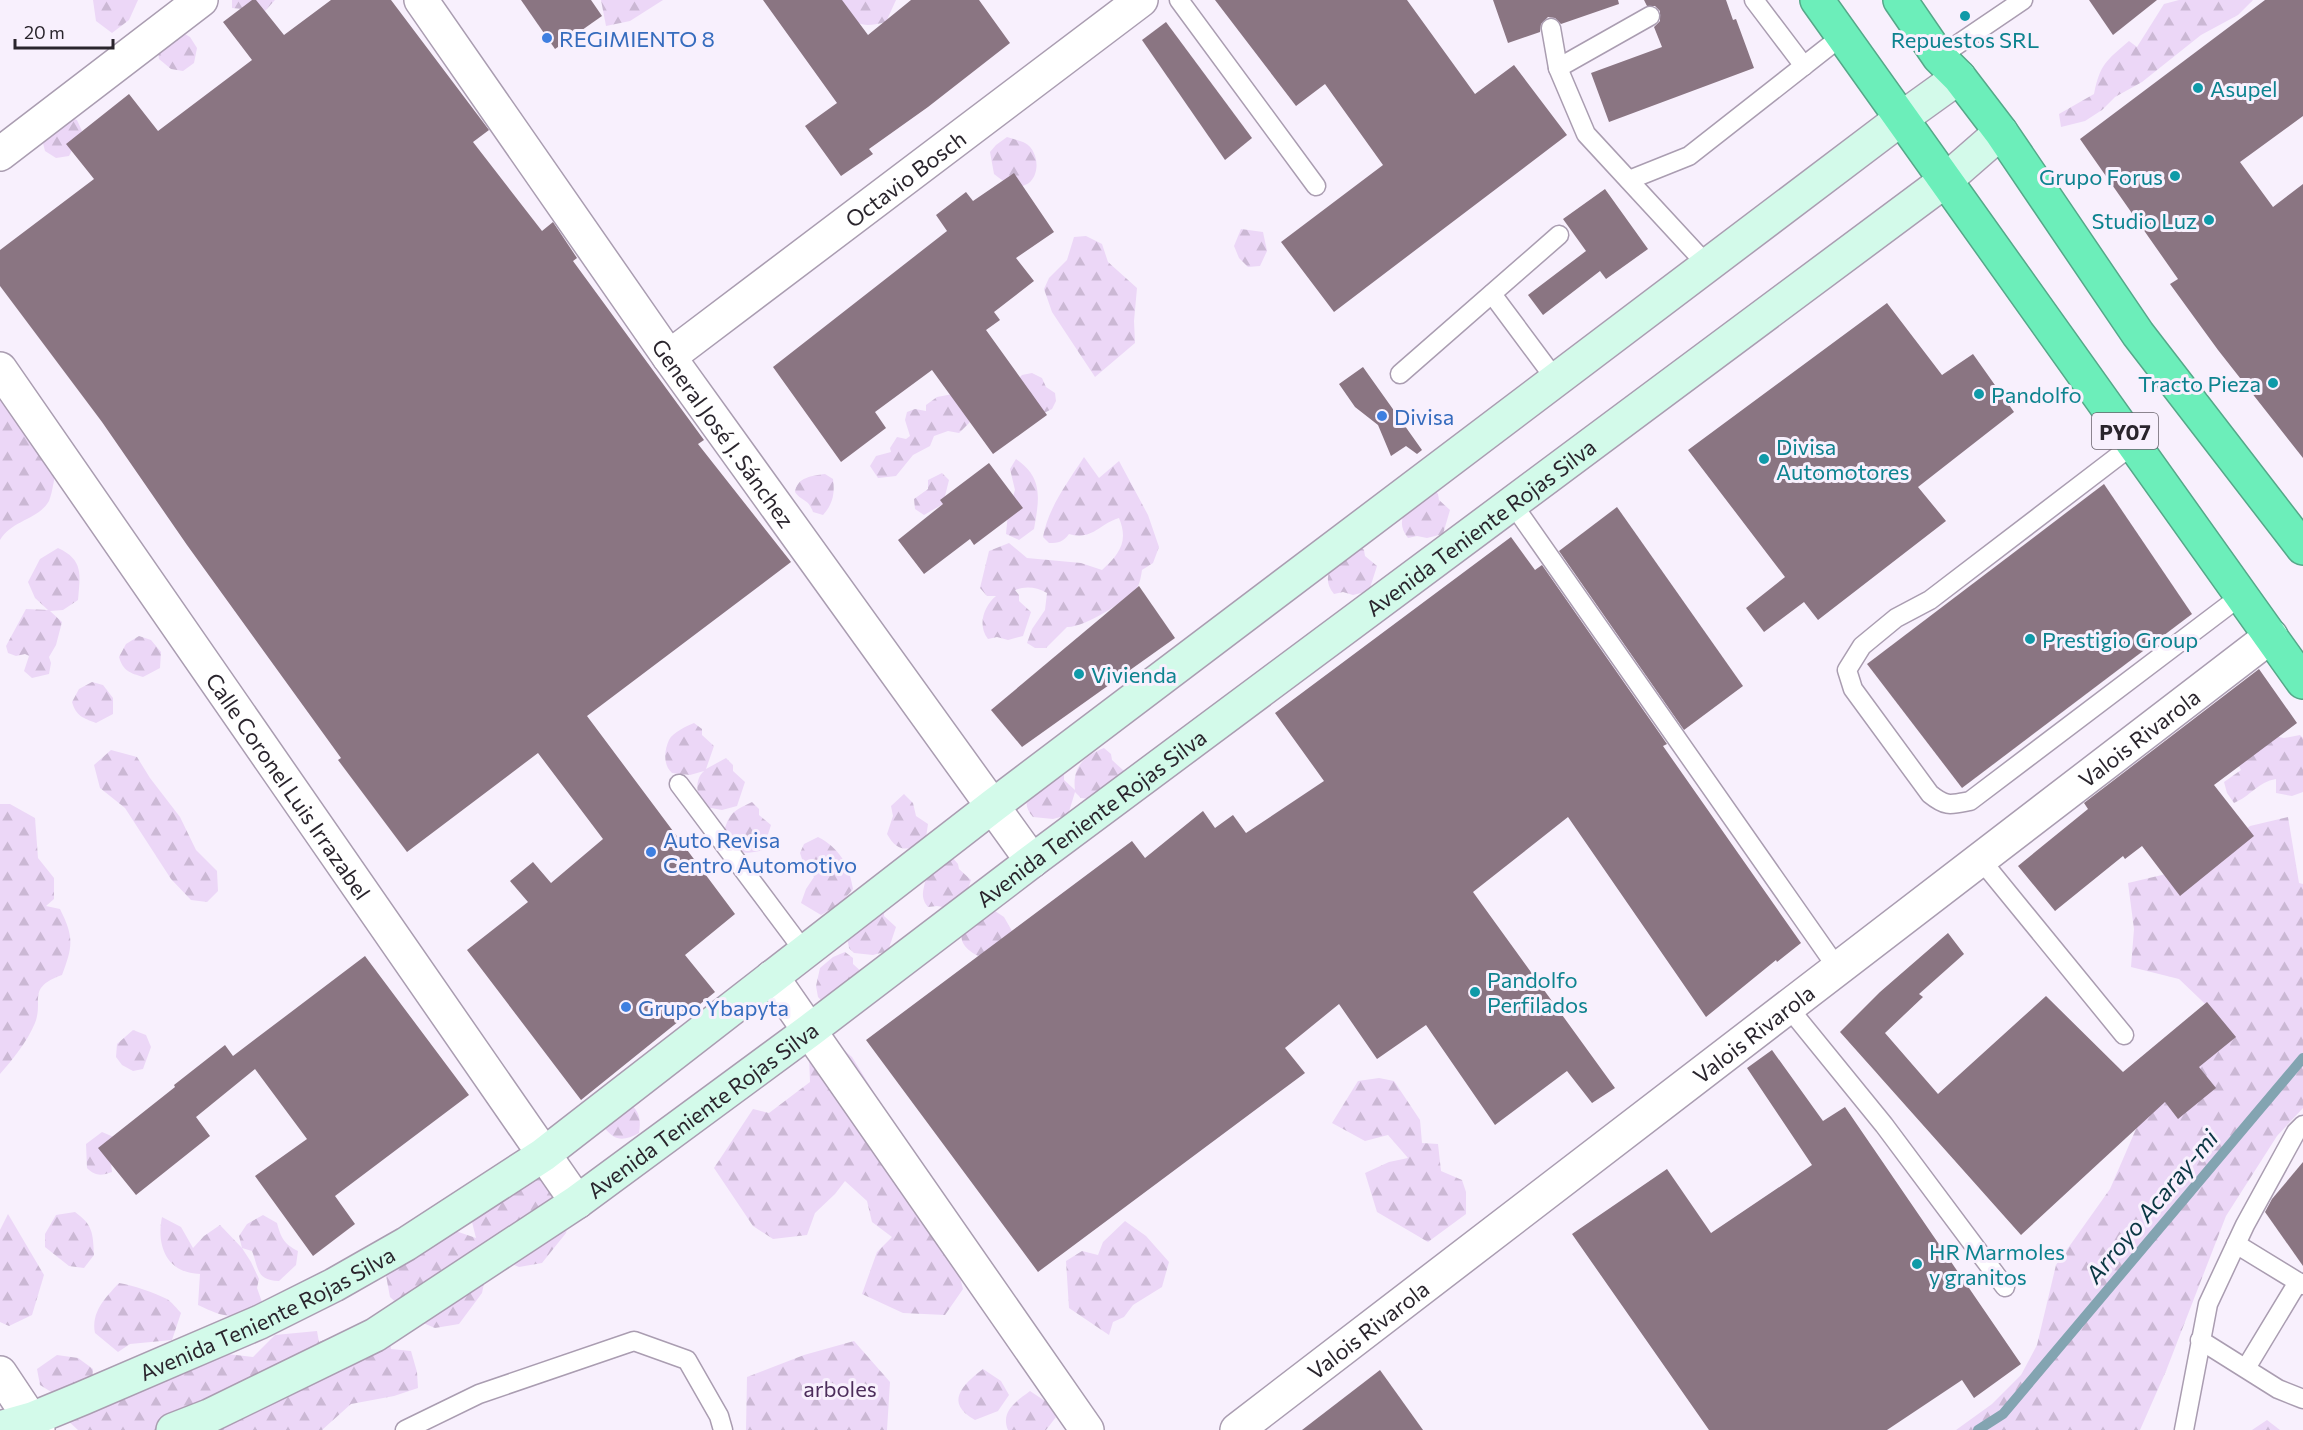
<svg xmlns="http://www.w3.org/2000/svg" width="2303" height="1430" viewBox="0 0 2303 1430" font-family="Commissioner,sans-serif">
  <style>
    .forest { fill: url(#forest-firs) }
    .lines { fill: none; stroke-linecap: round; stroke-linejoin: round }
    .stream { stroke: #83a4b1; stroke-width: 10 }
    .building { fill: #8a7582 }
    .lane-casing { stroke: #aa9db1; stroke-width: 21 }
    .street-casing { stroke: #aa9db1; stroke-width: 36 }
    .secondary-casing { stroke: #aa9db1; stroke-width: 36 }
    .highway-casing { stroke: #55a889; stroke-width: 36 }
    .lane { stroke: #fff; stroke-width: 18 }
    .street { stroke: #fff; stroke-width: 33 }
    .secondary { stroke: #d3faea; stroke-width: 33 }
    .highway { stroke: #6ceeba; stroke-width: 33 }
    .culture-dot { fill: #0f9aa8; stroke: #f8f0fd; stroke-width: 2 }
    .shop-dot { fill: #3f7fe0; stroke: #f8f0fd; stroke-width: 2 }
    .labels { text-anchor: middle; dominant-baseline: central; stroke-width: 6; stroke-linejoin: round; paint-order: stroke }
    .shield { fill: #f8f0fd; stroke: #68626b; stroke-width: 1.5 }
    .shield-label { font-size: 21px; font-weight: bold; fill: #2a252d }
    .shop-label { font-size: 22px; fill: #366cbe; stroke: #f8f0fd; text-anchor: start }
    .culture-label { font-size: 22px; fill: #0d838f; stroke: #f8f0fd; text-anchor: start }
    .street-label { font-size: 22px; fill: #2a252d; stroke: #f8f0fd }
    .park-label { font-size: 22px; fill: #4c2d5b; stroke: #f8f0fd }
    .water-label { font-size: 24px; font-style: italic; fill: #0a3743; stroke: #f8f0fd }
  </style>
  <defs>
    <pattern id="forest-firs" width="22" height="20" patternUnits="userSpaceOnUse" patternTransform="scale(1.5)"><rect width="22" height="20" fill="#ecd7f7"/><path d="M5 1l3.5 6h-7zM16 11l3.5 6h-7z" fill="#cbb8d4"/></pattern>
  </defs>
  <rect width="100%" height="100%" fill="#f8f0fd"/>
  <g class="forest">
    <polygon points="93,0 138,0 129,20 112,33 96,21"/>
    <polygon points="232,0 275,0 265,11 232,8"/>
    <polygon points="601,0 663,0 630,21 606,26"/>
    <path d="M840,0h56l-10,22c-28,7 -33,2 -46,-22z"/>
    <path d="M2179,0h74l-15,15 -37,20 -59,47 -27,15 -13,13 -17,11 -24,6 -2,-13 35,-20c6,-30 12,-33 35,-53l8,6 27,-43z"/>
    <polygon points="178,30 190,37 197,48 194,63 183,71 171,69 159,59 157,44"/>
    <polygon points="66,116 77,120 82,131 69,156 56,158 45,151 42,139"/>
    <path d="M1007,137c5,2 13,3 18,6 23,13 11,67 -31,31l-4,-22 6,-7z"/>
    <polygon points="1241,229 1263,232 1267,251 1260,266 1248,267 1239,258 1234,246"/>
    <polygon points="1086,236 1102,244 1108,262 1137,288 1134,321 1135,343 1095,377 1052,312 1044,289 1049,278 1067,260 1074,237"/>
    <polygon points="1032,373 1042,378 1046,387 1055,393 1056,401 1052,409 1044,413 1017,380 1022,375"/>
    <path d="M0,384l57,83c-3,10 -4,24 -8,34 -11,19 -37,19 -49,39z"/>
    <polygon points="953,394 970,422 959,433 948,431 934,436 930,446 913,455 896,476 878,478 870,466 876,456 891,452 890,448 897,437 906,439 910,436 905,420 907,412 915,409 926,411 926,405 937,397"/>
    <path d="M1084,457l15,21 20,-17 29,54 11,32 -6,16 -11,7c-1,6 -2,13 -5,18 -11,13 -53,40 -70,39l-21,21h-11l-8,-5 5,-14 13,-19 2,-17c-11,-6 -21,-7 -32,-3l4,5v6l12,11 -8,24 -15,4 -11,-3 -9,2c-11,-14 -4,-33 8,-43h-9l-7,-8 9,-37 20,-8 18,15 54,5 21,7c17,-16 27,-28 17,-52 -20,6 -27,23 -50,16 -6,8 -10,9 -20,9l-6,-6c5,-29 25,-55 41,-80z"/>
    <path d="M1016,459c28,19 23,41 18,70l-15,11 -13,-6 2,-21 7,-23 -5,-21z"/>
    <polygon points="942,473 949,480 943,504 924,515 915,509 914,499 928,489 928,480"/>
    <path d="M825,474l8,5c2,14 0,25 -10,36l-10,-3c-5,-14 -11,-10 -18,-20 2,-15 17,-16 30,-18z"/>
    <path d="M1431,486l7,8 1,6 11,10 -7,24 -16,4 -10,-2 -9,2c-18,-22 8,-38 23,-52z"/>
    <path d="M1357,543l7,7 1,6 12,10 -8,25 -16,4 -10,-3 -9,2c-18,-22 8,-38 23,-51z"/>
    <path d="M58,548c26,12 22,27 20,52l-15,10 -13,1 12,11 -6,23 -7,12 2,6 -2,11 -17,4 -8,-7 5,-15 -4,-2 -9,2 -8,-3 -2,-7 20,-37 22,1 -13,-12 -7,-16 12,-23z"/>
    <path d="M139,636l12,4 10,12 -1,16 -17,9c-13,-4 -20,-6 -24,-20l7,-13z"/>
    <path d="M92,682l11,3 10,13v16l-17,9c-13,-5 -20,-7 -24,-21l7,-13z"/>
    <path d="M694,723l8,6v6l12,11 -8,23 20,-11 7,7v6l12,11 -8,24 -15,4 -11,-2 -9,1c-4,-12 -9,-28 2,-38l-14,4 -18,-2c-9,-8 -8,-22 -3,-33 4,-8 18,-14 25,-17z"/>
    <path d="M2268,735l16,3 16,-3 3,3v54l-11,4 -16,-3v-14c-18,3 -25,17 -42,24l-7,-10 -3,-11 17,-12 -7,-14z"/>
    <path d="M1104,748l7,6 1,6 12,11 -9,25 -15,4 -19,-2 -6,-6 -7,23 -15,4 -20,-2c-19,-20 9,-38 23,-50l8,7v6l11,10c-3,-23 9,-34 29,-42z"/>
    <polygon points="111,750 137,757 150,778 180,817 196,850 217,871 218,891 207,902 191,900 171,879 125,808 100,788 94,765"/>
    <path d="M904,794l9,9 3,13 12,8 -3,20c-19,6 -27,9 -38,-10l6,-18 -2,-10z"/>
    <path d="M752,802l7,7v6l12,10 -8,25c-23,6 -25,2 -41,-14 8,-22 7,-23 30,-34z"/>
    <path d="M0,804h10l25,14 3,40 16,20v21l-8,7 14,3c14,28 13,37 2,66 -36,13 -18,25 -27,48 -8,19 -22,36 -35,51z"/>
    <polygon points="2288,817 2299,883 2303,884 2303,1108 2277,1136 2226,1216 2166,1371 2140,1430 1956,1430 1992,1404 2021,1375 2037,1345 2056,1265 2110,1189 2136,1129 2222,1020 2179,979 2131,967 2134,929 2128,883 2200,866 2250,826"/>
    <path d="M818,837c21,11 31,27 35,52l-13,15 -19,11 -20,-12 5,-14 8,-12 -11,-15 -3,-9 4,-9z"/>
    <path d="M951,856l7,8 1,5 12,11 -8,24 -15,4 -11,-2 -9,1c-10,-12 -2,-20 -2,-34z"/>
    <path d="M986,905l18,12 8,14 -11,15 -23,10c-32,-18 -10,-33 8,-51z"/>
    <polygon points="884,910 884,916 896,927 888,951 873,955 854,953 849,948 847,937"/>
    <polygon points="845,952 853,958 853,964 865,975 823,1002 818,997 816,986 820,968 833,957"/>
    <polygon points="133,1030 146,1035 151,1047 143,1069 133,1071 122,1065 116,1057 117,1044"/>
    <polygon points="838,1045 852,1057 891,1120 913,1212 937,1225 954,1254 963,1289 945,1315 903,1313 862,1294 877,1252 892,1237 872,1222 867,1201 845,1181 835,1194 815,1213 807,1235 773,1239 753,1226 714,1168 753,1109 769,1113 810,1082 809,1055"/>
    <polygon points="1379,1078 1394,1081 1420,1120 1422,1143 1438,1144 1441,1171 1462,1180 1466,1192 1466,1214 1428,1242 1377,1212 1365,1173 1389,1162 1408,1158 1388,1135 1365,1141 1332,1123 1358,1081"/>
    <path d="M630,1103c10,10 11,17 9,30 -15,8 -24,9 -35,-6z"/>
    <path d="M102,1132l14,6 -5,25 1,9c-11,4 -17,4 -25,-4l-1,-24z"/>
    <polygon points="521,1164 573,1198 566,1233 542,1263 519,1267 499,1259 489,1259 482,1293 459,1324 435,1328 416,1320 390,1297 385,1270 438,1225 476,1238 469,1210"/>
    <path d="M75,1212c18,13 18,21 19,43l-10,13 -15,-2 -24,-19v-13l11,-19z"/>
    <polygon points="8,1214 44,1275 32,1315 9,1326 0,1322 0,1230"/>
    <path d="M263,1215l14,8c4,15 7,21 21,28l-2,14 -17,16c-23,-1 -20,-12 -27,-30l-10,-3 9,14 8,17 -2,9 5,14c-24,20 -37,16 -64,3l2,-31c-33,-1 -44,-28 -38,-57l19,10 12,21 11,-12 16,-11 22,23 -3,-12 8,-12z"/>
    <polygon points="1125,1221 1146,1236 1169,1262 1162,1287 1133,1305 1124,1317 1113,1322 1109,1335 1069,1308 1066,1261 1082,1251 1098,1255 1103,1242"/>
    <path d="M119,1283c13,2 36,10 48,16 5,3 10,10 14,14l-9,27 -42,4 -12,8 -23,-19c-4,-21 10,-35 24,-50z"/>
    <polygon points="386,1315 391,1349 411,1351 417,1372 418,1388 394,1396 351,1404 322,1430 78,1430 66,1419 219,1353 253,1357 275,1335 317,1331 319,1342"/>
    <polygon points="854,1341 890,1382 887,1430 746,1430 747,1377 804,1355"/>
    <polygon points="57,1355 78,1358 93,1369 91,1394 69,1403 40,1385 37,1369"/>
    <path d="M983,1369l18,12 8,14 -11,16 -23,9c-31,-17 -13,-35 8,-51z"/>
    <path d="M1030,1391l18,12 8,14 -10,13h-38c-8,-19 9,-29 22,-39z"/>
    <polygon points="2267,1420 2280,1430 2252,1430"/>
  </g>
  <g class="lines">
    <polyline class="stream" points="1978,1430 2003,1414 2303,1058"/>
  </g>
  <g class="building">
    <polygon points="252,0 256,0 284,35 331,0 391,0 489,130 473,142 542,231 553,222 577,258 573,261 704,440 698,444 791,562 587,716 735,914 685,955 715,992 581,1100 467,950 528,902 510,881 533,862 551,883 603,839 538,753 407,852 338,760 341,758 187,545 102,422 0,286 0,250 94,179 66,144 129,94 158,131 252,60 223,22"/>
    <polygon points="521,0 591,0 602,16 555,49"/>
    <polygon points="763,0 842,0 868,35 911,0 979,0 1010,43 928,107 869,149 873,154 841,176 805,126 837,103"/>
    <polygon points="1215,0 1407,0 1475,94 1514,65 1567,135 1334,312 1281,242 1383,165 1325,84 1296,106"/>
    <polygon points="1493,0 1618,0 1619,4 1561,24 1555,18 1548,17 1541,24 1540,32 1508,43"/>
    <polygon points="1644,0 1726,0 1733,20 1736,19 1754,68 1609,122 1591,73 1662,47 1654,27 1660,21 1660,11 1655,6 1647,6"/>
    <polygon points="2089,0 2157,0 2113,35"/>
    <polygon points="2265,0 2303,0 2303,116 2240,162 2273,207 2303,184 2303,458 2218,350 2170,284 2178,279 2080,139"/>
    <polygon points="1166,22 1252,138 1225,160 1142,40"/>
    <polygon points="1014,173 1054,232 1016,258 1034,281 994,312 1000,320 986,330 1047,415 993,454 932,370 875,412 886,428 841,462 773,367 947,231 936,215 966,192 973,201"/>
    <polygon points="1605,189 1648,249 1606,279 1600,271 1543,315 1528,295 1586,251 1563,219"/>
    <polygon points="1887,303 1942,375 1973,354 2014,412 1918,487 1946,521 1818,620 1804,602 1764,632 1746,608 1785,577 1688,450"/>
    <polygon points="1363,367 1422,450 1417,454 1406,446 1391,456 1378,425 1355,407 1339,384"/>
    <polygon points="989,463 1023,508 974,545 970,539 924,574 898,540 943,504 940,500"/>
    <polygon points="2104,484 2192,614 1962,788 1867,664"/>
    <polygon points="1617,507 1743,686 1684,730 1559,551"/>
    <polygon points="1511,537 1535,570 1542,565 1667,744 1663,746 1801,943 1777,962 1776,960 1706,1017 1568,817 1473,892 1615,1088 1592,1103 1567,1071 1495,1125 1426,1025 1377,1059 1339,1004 1285,1048 1305,1073 1038,1272 866,1040 1132,841 1145,858 1203,811 1215,828 1233,815 1246,833 1324,781 1275,713"/>
    <polygon points="1139,586 1175,638 1022,747 991,710"/>
    <polygon points="2259,669 2297,723 2214,785 2254,836 2180,896 2142,846 2125,859 2123,856 2055,911 2018,866 2088,809 2084,803"/>
    <polygon points="1948,933 1964,954 1919,994 1923,997 1885,1033 1938,1094 2046,996 2123,1072 2207,1002 2236,1037 2199,1067 2216,1088 2178,1119 2165,1102 2021,1235 1840,1032 1880,992"/>
    <polygon points="365,956 469,1095 335,1196 355,1224 313,1256 255,1176 307,1139 255,1069 196,1117 210,1136 136,1195 98,1148 175,1087 174,1085 225,1045 233,1056"/>
    <polygon points="1772,1050 1823,1121 1845,1107 2021,1364 1974,1398 1962,1380 1887,1430 1709,1430 1572,1234 1667,1169 1711,1233 1812,1165 1747,1068"/>
    <polygon points="2303,1162 2303,1266 2265,1212 2272,1199"/>
    <polygon points="1380,1370 1423,1430 1302,1430"/>
  </g>
  <g class="lines">
    <defs>
      <g id="lane">
        <polyline points="1179,0 1316,186"/>
        <polyline points="1754,0 1804,66"/>
        <polyline points="1551,28 1558,68 1586,134 1708,266"/>
        <polyline points="1939,57 2023,0"/>
        <polyline points="1558,68 1650,16"/>
        <polyline points="1629,180 1689,156 1842,36"/>
        <polyline points="1492,294 1556,380"/>
        <polyline points="1400,374 1559,235"/>
        <path d="M2134,444l-204,156 -34,18 -34,28 -15,24 6,19 77,105c16,13 20,11 40,7l272,-206"/>
        <polyline points="1512,503 1838,969"/>
        <polyline points="679,784 804,951"/>
        <polyline points="1981,860 2124,1035"/>
        <polyline points="1788,1007 1884,1125 2005,1287"/>
        <polyline points="2236,1244 2303,1285"/>
        <polyline points="2200,1340 2278,1389 2303,1399"/>
        <polyline points="2246,1368 2298,1282"/>
        <polyline points="405,1430 479,1394 634,1341 687,1360 719,1416 723,1430"/>
        <polyline points="2184,1430 2208,1304 2245,1225 2296,1132 2303,1125"/>
      </g>
      <g id="street">
        <path id="s1" d="M421,0l248,357 363,504"/>
        <polyline points="0,154 201,0"/>
        <path id="s2" d="M669,357l472,-357"/>
        <path id="s3" d="M0,369l577,833"/>
        <polyline points="772,977 1087,1430"/>
        <polyline points="0,1373 38,1430"/>
        <path id="s4" d="M1237,1430l1034,-794"/>
      </g>
      <g id="secondary">
        <path id="s5" d="M0,1428l32,-9 51,-21 177,-76 74,-37 72,-41 137,-89 451,-350 908,-687 57,-41"/>
        <path id="s6" d="M173,1430l36,-14 166,-81 202,-133 232,-171 223,-170 914,-681 55,-48"/>
      </g>
      <g id="highway">
        <polyline points="1817,0 2303,682"/>
        <polyline points="1900,0 1939,57 1959,77 2001,132 2138,334 2303,548"/>
      </g>
    </defs>
    <use href="#lane" class="lane-casing"/>
    <use href="#street" class="street-casing"/>
    <use href="#secondary" class="secondary-casing"/>
    <use href="#highway" class="highway-casing"/>
    <use href="#lane" class="lane"/>
    <use href="#street" class="street"/>
    <use href="#secondary" class="secondary"/>
    <use href="#highway" class="highway"/>
  </g>
  <g class="culture-dot">
    <circle cx="1965" cy="16" r="6"/>
    <circle cx="2198" cy="88" r="6"/>
    <circle cx="2175" cy="176" r="6"/>
    <circle cx="2209" cy="220" r="6"/>
    <circle cx="2273" cy="383" r="6"/>
    <circle cx="1979" cy="394" r="6"/>
    <circle cx="1764" cy="459" r="6"/>
    <circle cx="2030" cy="639" r="6"/>
    <circle cx="1079" cy="674" r="6"/>
    <circle cx="1475" cy="992" r="6"/>
    <circle cx="1917" cy="1264" r="6"/>
  </g>
  <g class="shop-dot">
    <circle cx="547" cy="38" r="6"/>
    <circle cx="1382" cy="416" r="6"/>
    <circle cx="651" cy="852" r="6"/>
    <circle cx="626" cy="1007" r="6"/>
  </g>
  <g class="labels">
    <rect class="shield" x="2092" y="413" width="66" height="36" rx="4.5"/>
    <g class="shield-label">
      <text x="2125" y="431">PY07</text>
    </g>
    <g class="shop-label">
      <text x="559" y="38">REGIMIENTO 8</text>
      <text x="1394" y="416">Divisa</text>
      <text x="663" y="839">Auto Revisa<tspan x="663" dy="25">Centro Automotivo</tspan></text>
      <text x="638" y="1007">Grupo Ybapyta</text>
    </g>
    <g class="culture-label">
      <text x="1965" y="39" text-anchor="middle">Repuestos SRL</text>
      <text x="2210" y="88">Asupel</text>
      <text x="2163" y="176" text-anchor="end">Grupo Forus</text>
      <text x="2197" y="220" text-anchor="end">Studio Luz</text>
      <text x="2261" y="383" text-anchor="end">Tracto Pieza</text>
      <text x="1991" y="394">Pandolfo</text>
      <text x="1776" y="446">Divisa<tspan x="1776" dy="25">Automotores</tspan></text>
      <text x="2042" y="639">Prestigio Group</text>
      <text x="1091" y="674">Vivienda</text>
      <text x="1487" y="979">Pandolfo<tspan x="1487" dy="25">Perfilados</tspan></text>
      <text x="1929" y="1251">HR Marmoles<tspan x="1929" dy="25">y granitos</tspan></text>
    </g>
    <g class="street-label">
      <text stroke="none"><textPath href="#s2" startOffset="296">Octavio Bosch</textPath></text>
      <text stroke="none"><textPath href="#s1" startOffset="528">General José J. Sánchez</textPath></text>
      <text stroke="none"><textPath href="#s6" startOffset="1593">Avenida Teniente Rojas Silva</textPath></text>
      <text stroke="none"><textPath href="#s4" startOffset="1137">Valois Rivarola</textPath></text>
      <text stroke="none"><textPath href="#s3" startOffset="507">Calle Coronel Luis Irrazabel</textPath></text>
      <text stroke="none"><textPath href="#s6" startOffset="1107">Avenida Teniente Rojas Silva</textPath></text>
      <text stroke="none"><textPath href="#s4" startOffset="651">Valois Rivarola</textPath></text>
      <text stroke="none"><textPath href="#s6" startOffset="621">Avenida Teniente Rojas Silva</textPath></text>
      <text stroke="none"><textPath href="#s5" startOffset="291">Avenida Teniente Rojas Silva</textPath></text>
      <text stroke="none"><textPath href="#s4" startOffset="165">Valois Rivarola</textPath></text>
    </g>
    <g class="park-label">
      <text x="840" y="1388">arboles</text>
    </g>
    <g class="water-label">
      <text transform="translate(2151 1206) rotate(-50)">Arroyo Acaray-mi</text>
    </g>
  </g>
  <path d="M15 39v9h98v-9" fill="none" stroke="#2a252d" stroke-width="3"/>
  <text x="24" y="39" font-size="18" fill="#2a252d" stroke="#f8f0fd" stroke-width="4.5" paint-order="stroke">20 m</text>
</svg>
